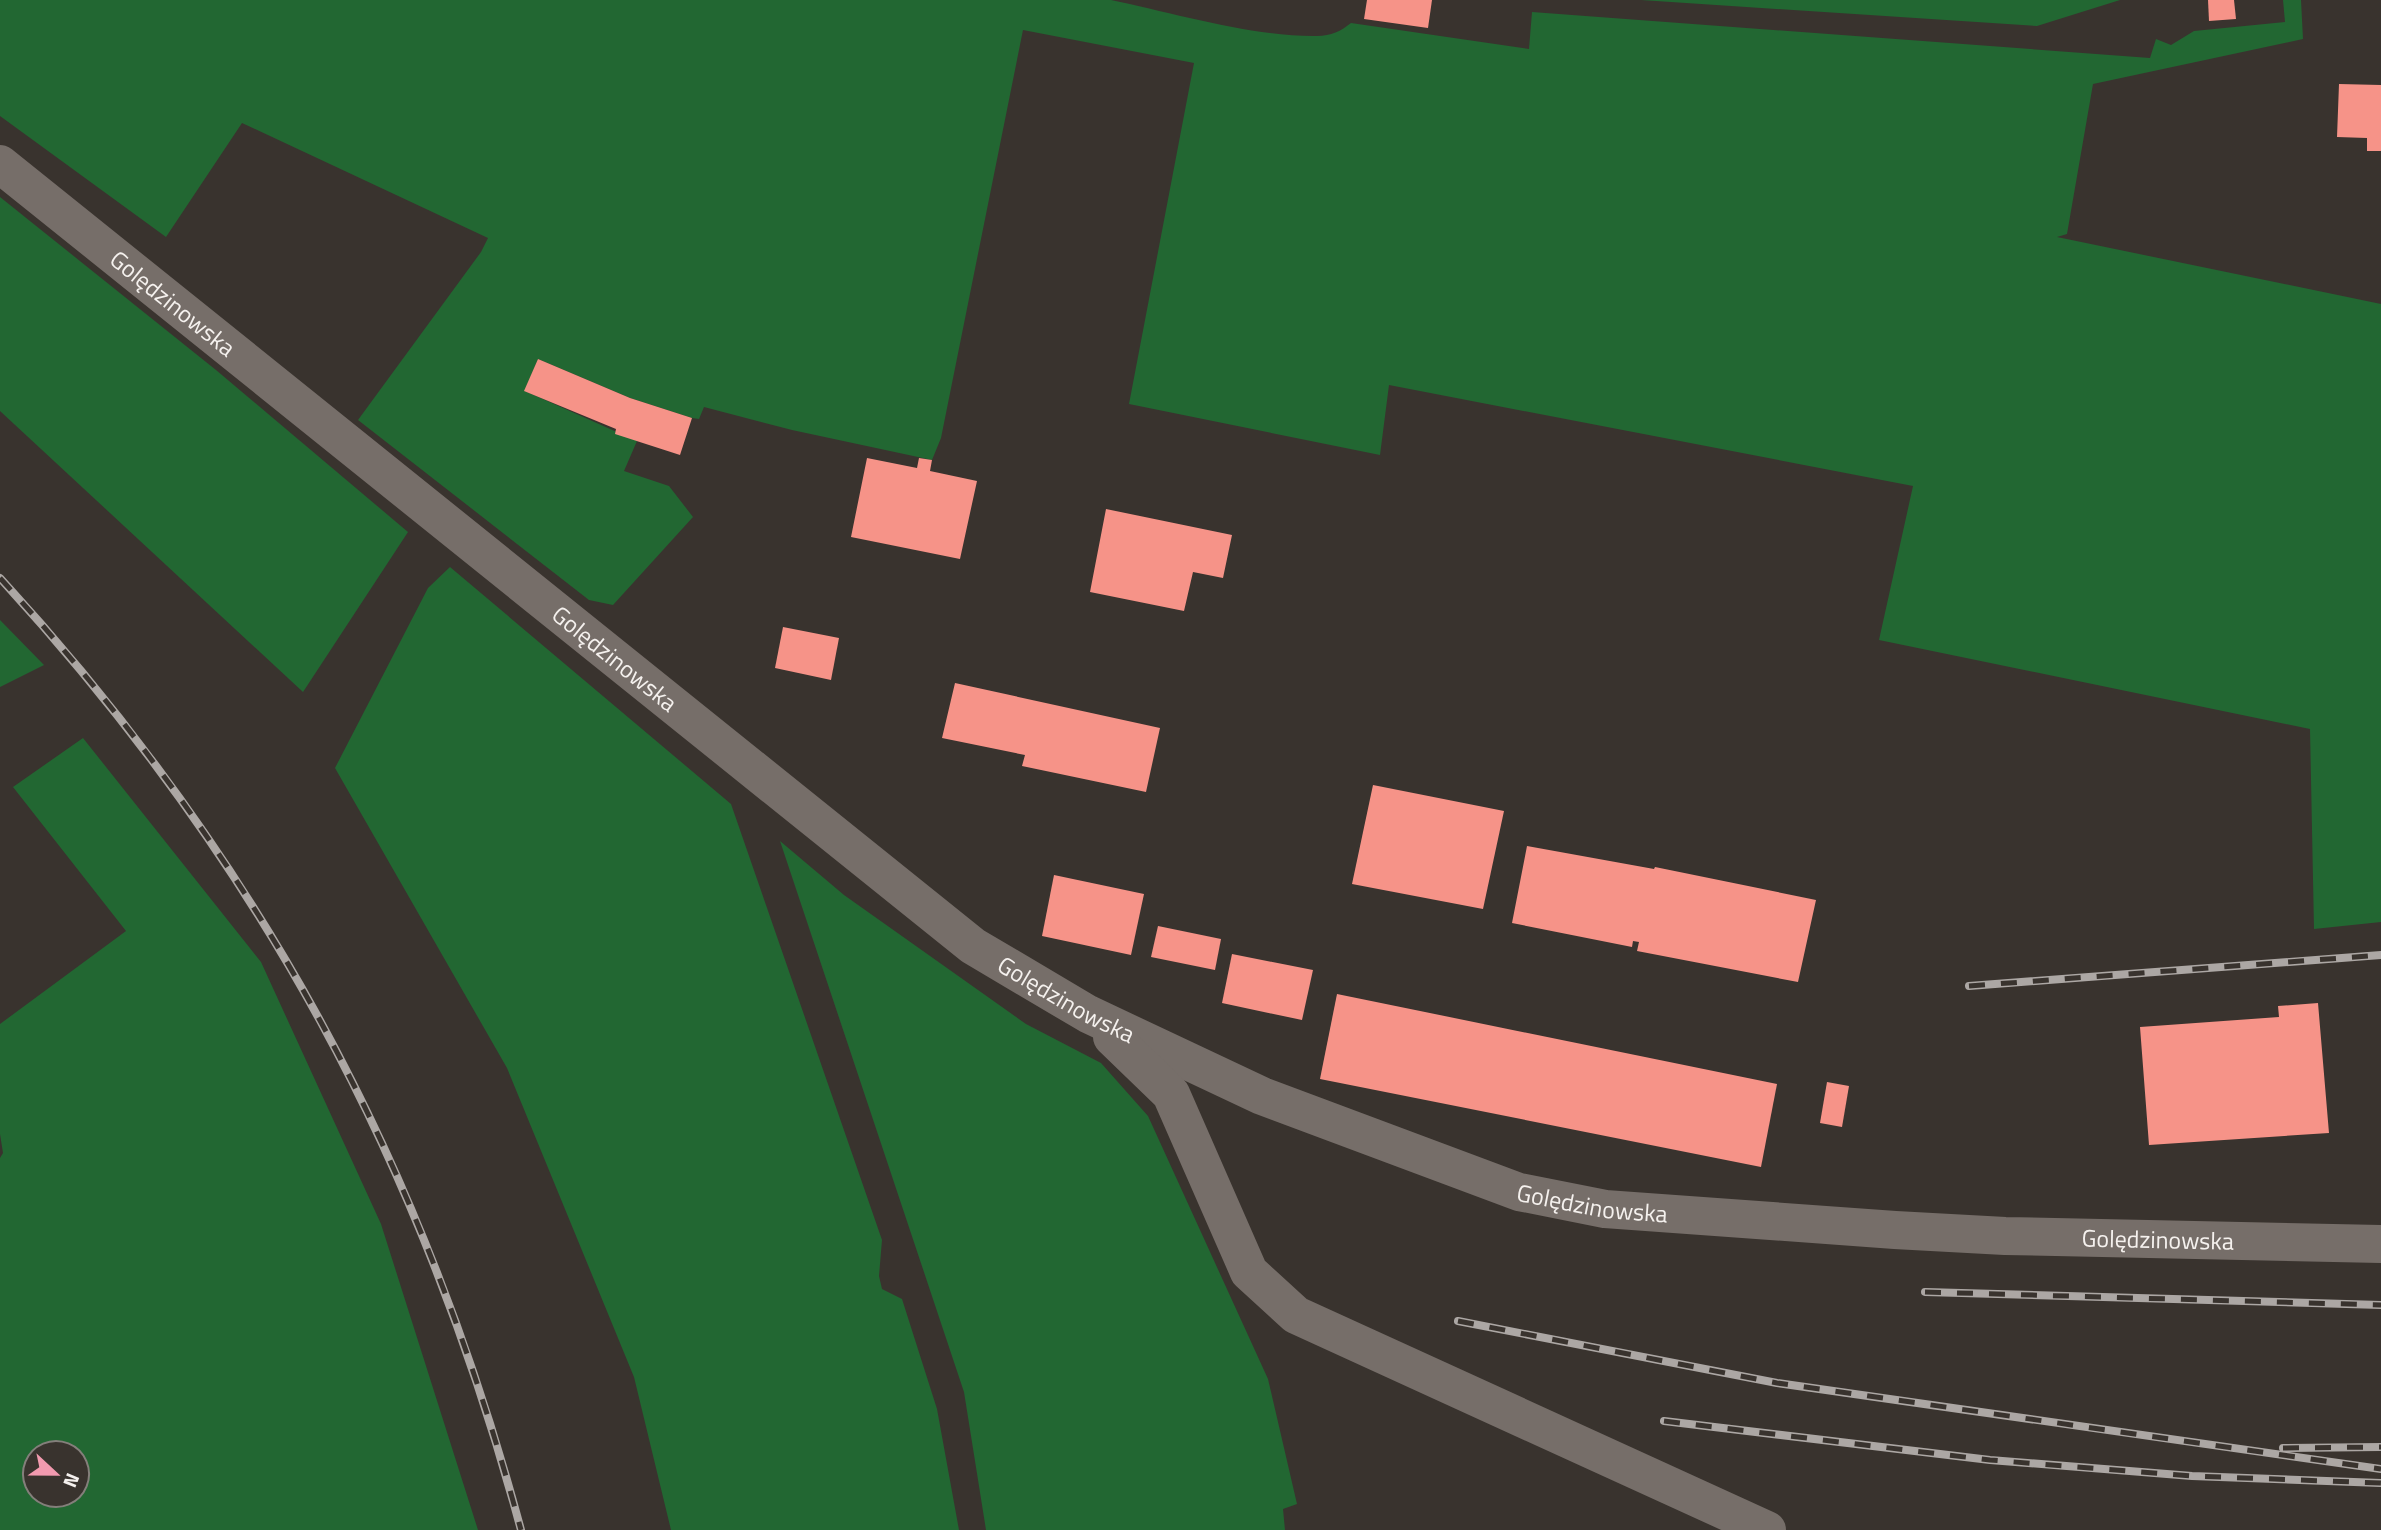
<svg xmlns="http://www.w3.org/2000/svg" width="2381" height="1530" viewBox="0 0 2381 1530" font-family="'Titillium Web',sans-serif">
  <style>
    .green { fill: #226732; fill-rule: evenodd }
    .building { fill: #f69388 }
    .lines { fill: none; stroke-linecap: round; stroke-linejoin: round }
    .minor { stroke: #766e69; stroke-width: 38 }
    .rail-casing { stroke: #aca7a4; stroke-width: 8 }
    .rail { stroke: #39332e; stroke-width: 5; stroke-dasharray: 16; stroke-linecap: butt }
    .labels { text-anchor: middle; dominant-baseline: central; stroke-width: 7; stroke-linejoin: round; paint-order: stroke }
    .street-label { font-size: 24px; fill: #f5f1ee; stroke: #39332e }
  </style>
  <rect width="100%" height="100%" fill="#39332e"/>
  <g class="green">
    <path d="M0,0h1111c63,13 142,37 206,36 14,0 24,-5 34,-13l178,26 3,-37 618,46 6,-19 15,6 23,-14 91,-9 -2,-22h18l2,39 -210,45 -26,150 -10,3 324,67v618l-67,7 -4,-200 -431,-89 34,-154 -524,-101 -9,70 -251,-51 65,-341 -171,-33 -82,408 -9,22 -140,-30 -88,-23 -5,12 -7,-1 -62,-20 -92,-39 -13,32 112,50 -13,30 45,15 24,31 -80,88 -24,-5 -231,-180 123,-168 7,-14 -246,-115 -76,114 -166,-121z"/>
    <polygon points="1641,0 2120,0 2037,26"/>
    <polygon points="0,197 216,370 408,532 303,692 0,411"/>
    <polygon points="450,567 731,804 882,1240 879,1276 882,1289 902,1299 937,1409 959,1530 671,1530 634,1377 507,1068 335,768 428,588"/>
    <polygon points="0,620 44,665 0,687"/>
    <path d="M83,738l178,224 120,262 97,306h-478v-372l3,-5 -3,-19v-110l126,-93 -113,-144zM77,1453v42h-42v-42z"/>
    <polygon points="780,841 844,895 1026,1024 1101,1063 1148,1116 1268,1379 1297,1504 1283,1509 1285,1530 986,1530 964,1392"/>
  </g>
  <g class="building">
    <polygon points="1367,0 1432,0 1428,28 1364,19"/>
    <polygon points="2208,0 2234,0 2236,19 2209,21"/>
    <polygon points="2339,84 2381,85 2381,151 2367,151 2367,138 2337,137"/>
    <polygon points="538,359 630,398 692,418 680,455 615,434 616,429 524,391"/>
    <polygon points="867,458 917,468 919,458 932,460 930,471 977,481 960,559 851,537"/>
    <polygon points="1106,509 1232,535 1223,578 1193,572 1184,611 1090,592"/>
    <polygon points="783,627 839,638 831,680 775,668"/>
    <polygon points="955,683 1160,728 1146,792 1022,766 1025,755 942,738"/>
    <polygon points="1373,785 1504,811 1483,909 1352,884"/>
    <polygon points="1527,846 1654,869 1655,867 1816,900 1798,982 1637,951 1639,942 1633,941 1632,947 1512,923"/>
    <polygon points="1054,875 1144,894 1131,955 1042,936"/>
    <polygon points="1158,926 1221,939 1215,970 1151,957"/>
    <polygon points="1232,954 1313,970 1302,1020 1222,1003"/>
    <polygon points="1337,994 1777,1084 1761,1167 1320,1079"/>
    <polygon points="2318,1003 2329,1133 2149,1145 2140,1027 2279,1017 2278,1006"/>
    <polygon points="1827,1082 1849,1086 1842,1127 1820,1123"/>
  </g>
  <g class="lines">
    <g class="minor">
      <path id="s1" d="M0,164l973,782 115,68 174,82 257,96 86,17 290,21 110,6 376,8"/>
      <polyline points="1112,1037 1171,1094 1249,1272 1296,1315 1767,1530"/>
    </g>
    <defs>
      <g id="rail">
        <path d="M0,578c259,282 422,583 521,952"/>
        <polyline points="1969,986 2381,955"/>
        <polyline points="1925,1292 2381,1305"/>
        <polyline points="1458,1321 1777,1383 2381,1469"/>
        <polyline points="1664,1421 1990,1460 2192,1476 2381,1483"/>
        <polyline points="2283,1448 2381,1447"/>
      </g>
    </defs>
    <use href="#rail" class="rail-casing"/>
    <use href="#rail" class="rail"/>
  </g>
  <g class="labels">
    <g class="street-label">
      <text stroke="none"><textPath href="#s1" startOffset="222">Golędzinowska</textPath></text>
      <text stroke="none"><textPath href="#s1" startOffset="789">Golędzinowska</textPath></text>
      <text stroke="none"><textPath href="#s1" startOffset="1356">Golędzinowska</textPath></text>
      <text stroke="none"><textPath href="#s1" startOffset="1923">Golędzinowska</textPath></text>
      <text stroke="none"><textPath href="#s1" startOffset="2490">Golędzinowska</textPath></text>
    </g>
  </g>
  <g transform="translate(56 1474) rotate(112)"><circle r="33" fill="#39332e" stroke="#847f7b" stroke-width="2"/>
  <path d="M0-5L12 26L0 18L-12 26Z" fill="#f29aaf"/>
  <text y="-10" font-size="19" font-weight="bold" text-anchor="middle" fill="#f5f1ee">N</text>
  </g>
</svg>
